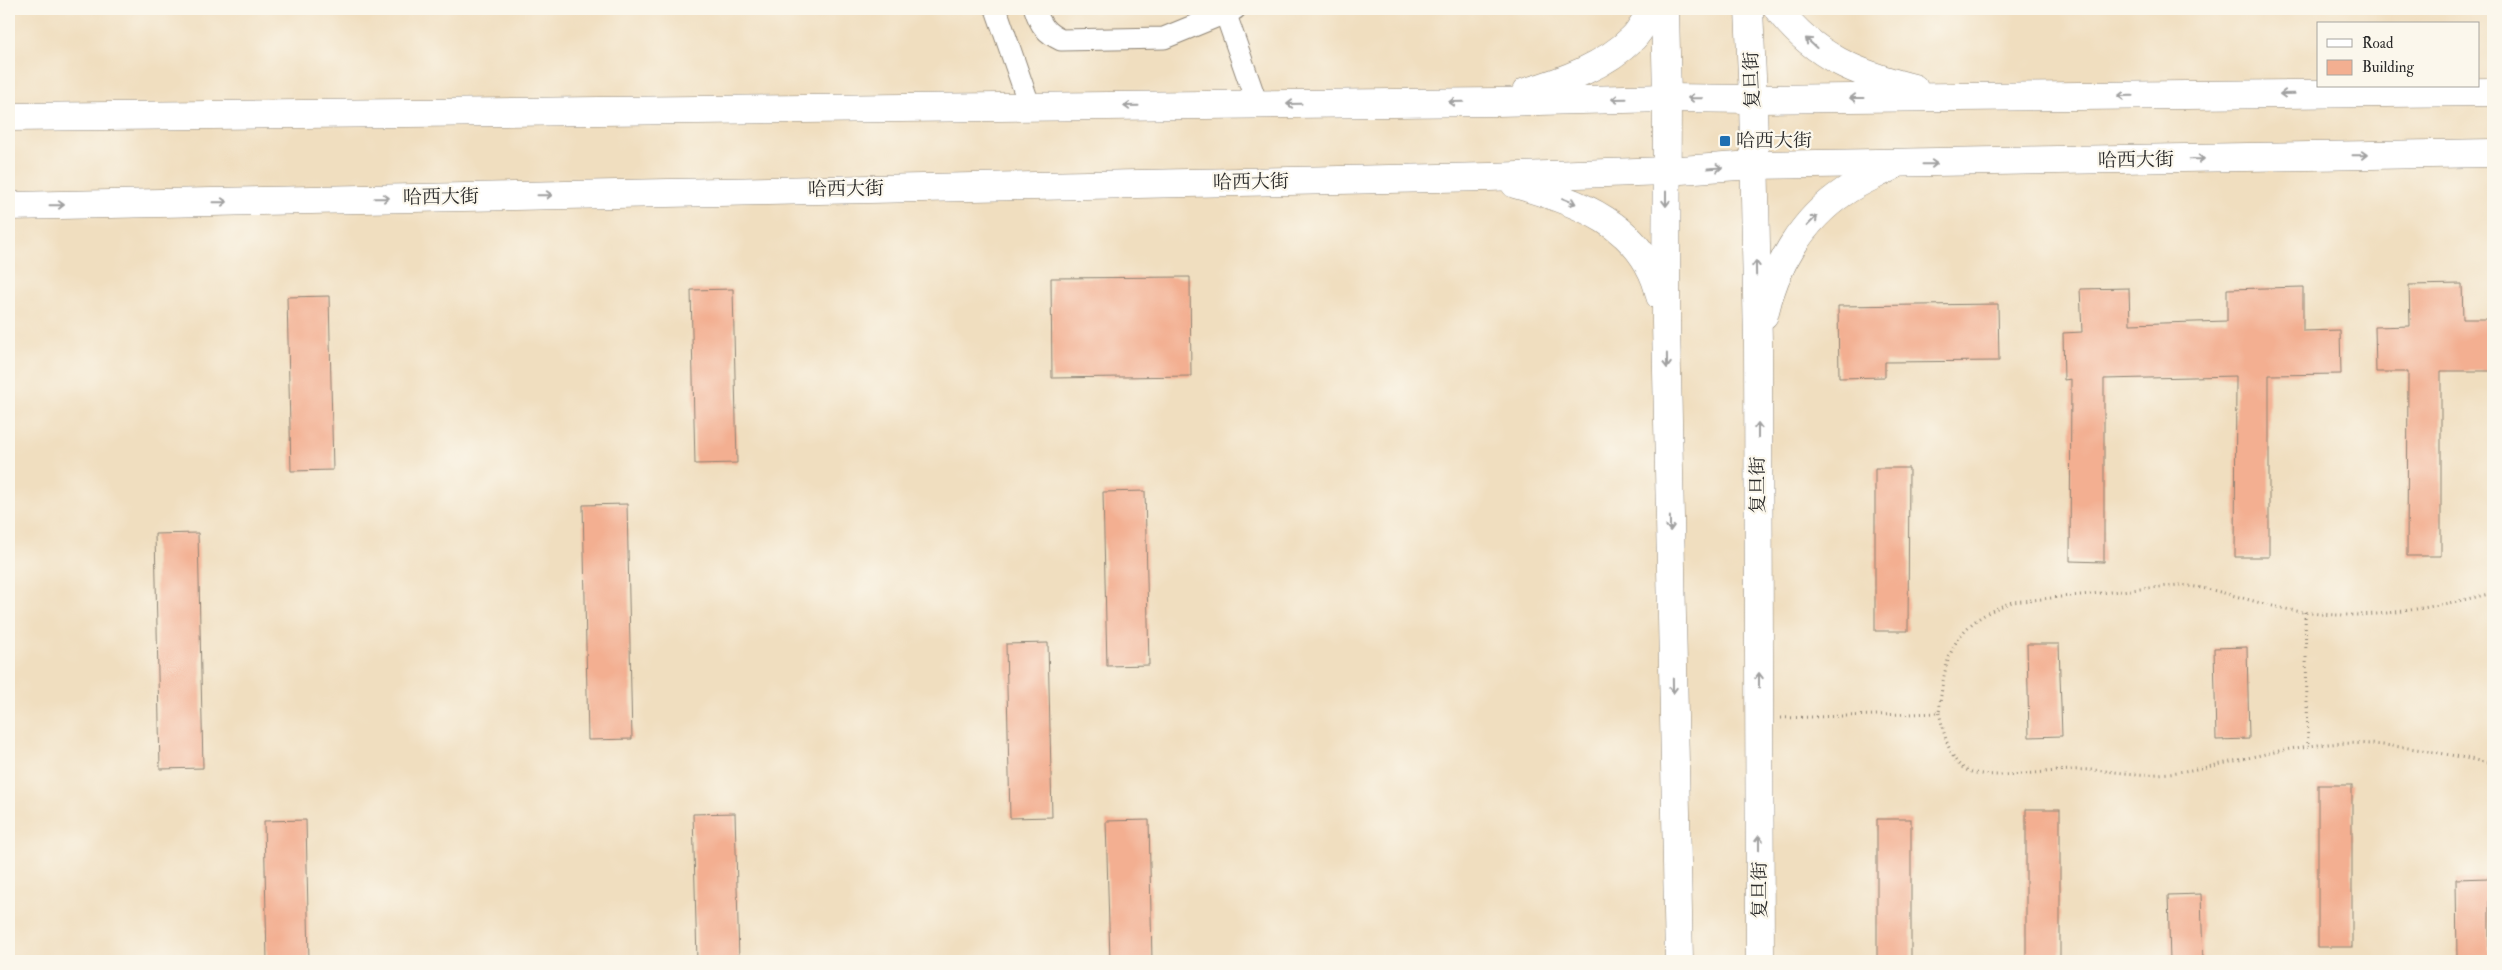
<svg xmlns="http://www.w3.org/2000/svg" width="2502" height="970" viewBox="0 0 2502 970" font-family="'IM FELL Double Pica','Noto Serif SC',serif">
  <style>
    .building { fill: #f3af91 }
    .lines { fill: none; stroke-linecap: round; stroke-linejoin: round }
    .minor-casing { stroke: #8e8475; stroke-width: 23 }
    .major-casing { stroke: #8e8475; stroke-width: 29 }
    .path { stroke: #8e8475; stroke-width: 3; stroke-dasharray: 1 4; stroke-linecap: butt }
    .minor { stroke: #fff; stroke-width: 21 }
    .major { stroke: #fff; stroke-width: 28 }
    .oneway { stroke: #a0a0a0 }
    .poi-dot { fill: #1f6fb2; stroke: #fbf7ec; stroke-width: 2 }
    .labels { text-anchor: middle; dominant-baseline: central; stroke-width: 4.5; stroke-linejoin: round; paint-order: stroke }
    .street-label { font-size: 19px; fill: #2b2b2b; stroke: #fbf7ec }
    .poi-label { font-size: 19px; fill: #2b2b2b; stroke: #fbf7ec; text-anchor: start }
  </style>
  <rect width="100%" height="100%" fill="#fbf7ec"/>
  <filter id="ink" filterUnits="userSpaceOnUse"><feTurbulence type="fractalNoise" baseFrequency=".02" numOctaves="2"/><feDisplacementMap in="SourceGraphic" scale="10" xChannelSelector="R" yChannelSelector="G"/><feConvolveMatrix kernelMatrix="1 2 1 2 8 2 1 2 1" color-interpolation-filters="sRGB"/></filter>
  <filter id="wash" filterUnits="userSpaceOnUse"><feTurbulence type="fractalNoise" baseFrequency=".0096" numOctaves="4" result="noise"/><feDisplacementMap in="SourceGraphic" scale="20" xChannelSelector="R" yChannelSelector="G"/><feGaussianBlur stdDeviation="1.12" result="paint"/><feColorMatrix in="noise" values="0 0 0 0 0 0 0 0 0 0 0 0 0 0 0 0 0 1.4 0 .05"/><feComposite in="paint" operator="in"/></filter>
  <g filter="url(#wash)">
    <rect width="100%" height="100%" fill="#f0debf"/>
    <g id="blocks">
      <g class="building">
        <polygon points="1190,277 1191,376 1052,378 1051,278"/>
        <polygon points="2462,284 2463,319 2493,319 2493,371 2441,371 2441,556 2407,556 2408,372 2376,372 2375,327 2410,326 2409,285"/>
        <polygon points="2303,287 2303,331 2340,330 2341,374 2269,375 2269,557 2235,557 2236,376 2104,379 2104,562 2070,561 2071,379 2064,380 2063,333 2082,332 2080,289 2129,288 2130,324 2227,321 2227,289"/>
        <polygon points="733,289 737,463 695,464 691,290"/>
        <polygon points="329,296 333,470 291,471 287,297"/>
        <polygon points="1998,304 1999,361 1885,362 1885,377 1839,378 1838,306"/>
        <polygon points="1875,468 1909,468 1908,631 1875,631"/>
        <polygon points="1145,491 1149,665 1107,666 1103,492"/>
        <polygon points="627,504 632,739 588,740 583,505"/>
        <polygon points="198,533 203,768 160,769 155,534"/>
        <polygon points="1048,643 1052,817 1010,818 1006,644"/>
        <polygon points="2027,644 2059,644 2062,736 2029,737"/>
        <polygon points="2247,647 2249,739 2216,740 2214,648"/>
        <rect x="2318" y="785" width="34" height="162"/>
        <rect x="2026" y="809" width="34" height="152"/>
        <polygon points="735,813 739,961 697,961 693,814"/>
        <rect x="1877" y="819" width="34" height="142"/>
        <polygon points="306,820 309,961 267,961 264,821"/>
        <polygon points="1149,820 1152,961 1110,961 1106,821"/>
        <polygon points="2489,878 2489,961 2457,961 2456,879"/>
        <polygon points="2201,894 2203,961 2170,961 2168,895"/>
      </g>
    </g>
  </g>
  <g filter="url(#ink)">
    <use href="#blocks" fill-opacity="0" stroke="#8e8475" stroke-width="1"/>
    <g class="lines">
      <defs>
        <g id="minor">
          <polyline points="996,9 1030,107"/>
          <path d="M1035,9c5,16 11,24 26,31l103,-2 71,-29"/>
          <polyline points="1224,9 1257,104"/>
        </g>
        <g id="major">
          <polyline points="1665,9 1667,98 1666,322 1679,961"/>
          <polyline points="1749,9 1753,99 1758,343 1760,961"/>
          <path d="M1778,9c36,48 80,65 136,79"/>
          <path d="M1526,92c37,-11 79,-26 107,-54 8,-8 13,-20 20,-29"/>
          <polyline points="9,117 1497,102 1667,98 1753,99 2493,92"/>
          <path d="M1515,184c61,17 130,41 145,112"/>
          <polyline points="9,206 1489,177 1666,171 1753,165 2493,153"/>
          <path d="M1764,315c11,-49 38,-95 80,-123 14,-10 32,-17 47,-25"/>
        </g>
      </defs>
      <use href="#minor" class="minor-casing"/>
      <use href="#major" class="major-casing"/>
      <g class="path">
        <polyline points="2305,612 2308,746"/>
        <path d="M1939,713c5,18 10,51 30,58 24,9 75,0 102,-1 29,-2 58,6 87,4 58,-4 112,-26 171,-30 49,-4 115,9 164,20"/>
        <path d="M1781,718l158,-5c6,-59 13,-89 73,-111l167,-17c39,3 74,18 112,25 69,13 134,-1 202,-17"/>
      </g>
      <use href="#minor" class="minor"/>
      <use href="#major" class="major"/>
    </g>
    <defs><path id="oneway-shaft" d="M-6 0H5M1.5-3L5.5 0L1.5 3" fill="none" stroke-width="1.6" stroke-linecap="round" stroke-linejoin="round" transform="scale(1.25)"/></defs>
    <g class="oneway">
      <use href="#oneway-shaft" transform="translate(1811 43) rotate(-138)"/>
      <use href="#oneway-shaft" transform="translate(2287 94) rotate(179)"/>
      <use href="#oneway-shaft" transform="translate(2125 96) rotate(179)"/>
      <use href="#oneway-shaft" transform="translate(1695 98) rotate(-179)"/>
      <use href="#oneway-shaft" transform="translate(1857 98) rotate(180)"/>
      <use href="#oneway-shaft" transform="translate(1619 99) rotate(179)"/>
      <use href="#oneway-shaft" transform="translate(1456 102) rotate(179)"/>
      <use href="#oneway-shaft" transform="translate(1294 104) rotate(179)"/>
      <use href="#oneway-shaft" transform="translate(1131 106) rotate(179)"/>
      <use href="#oneway-shaft" transform="translate(2360 155) rotate(-1)"/>
      <use href="#oneway-shaft" transform="translate(2197 159) rotate(-1)"/>
      <use href="#oneway-shaft" transform="translate(1930 164) rotate(-1)"/>
      <use href="#oneway-shaft" transform="translate(1715 168) rotate(-4)"/>
      <use href="#oneway-shaft" transform="translate(545 195) rotate(-1)"/>
      <use href="#oneway-shaft" transform="translate(382 198) rotate(-1)"/>
      <use href="#oneway-shaft" transform="translate(1666 199) rotate(90)"/>
      <use href="#oneway-shaft" transform="translate(1569 201) rotate(22)"/>
      <use href="#oneway-shaft" transform="translate(220 202) rotate(-1)"/>
      <use href="#oneway-shaft" transform="translate(57 205) rotate(-1)"/>
      <use href="#oneway-shaft" transform="translate(1812 221) rotate(-45)"/>
      <use href="#oneway-shaft" transform="translate(1756 268) rotate(-91)"/>
      <use href="#oneway-shaft" transform="translate(1667 361) rotate(89)"/>
      <use href="#oneway-shaft" transform="translate(1758 430) rotate(-90)"/>
      <use href="#oneway-shaft" transform="translate(1670 524) rotate(89)"/>
      <use href="#oneway-shaft" transform="translate(1759 680) rotate(-90)"/>
      <use href="#oneway-shaft" transform="translate(1673 686) rotate(89)"/>
      <use href="#oneway-shaft" transform="translate(1759 843) rotate(-90)"/>
    </g>
  </g>
  <rect class="poi-dot" x="1719" y="135" width="12" height="12" rx="2.5"/>
  <g class="labels">
    <g class="street-label">
      <text transform="translate(1752 80) rotate(-92)">复旦街</text>
      <text transform="translate(2136 160) rotate(-1)">哈西大街</text>
      <text transform="translate(1251 182) rotate(-1)">哈西大街</text>
      <text transform="translate(846 189) rotate(-1)">哈西大街</text>
      <text transform="translate(441 197) rotate(-1)">哈西大街</text>
      <text transform="translate(1758 485) rotate(-90)">复旦街</text>
      <text transform="translate(1760 890) rotate(-90)">复旦街</text>
    </g>
    <g class="poi-label">
      <text x="1736" y="141">哈西大街</text>
    </g>
  </g>
  <rect width="2502" height="970" fill="none" stroke="#fbf7ec" stroke-width="30"/>
  <rect x="2317" y="22" width="162" height="65" fill="#fbf7ec" stroke="#a8a59f"/>
  <rect x="2327" y="39" width="25" height="8" fill="#ffffff" stroke="#a8a59f"/>
  <text x="2362" y="48" font-size="15" fill="#2b2b2b">Road</text>
  <rect x="2327" y="60" width="25" height="15" fill="#f3af91" stroke="#a8a59f"/>
  <text x="2362" y="72" font-size="15" fill="#2b2b2b">Building</text>
</svg>
